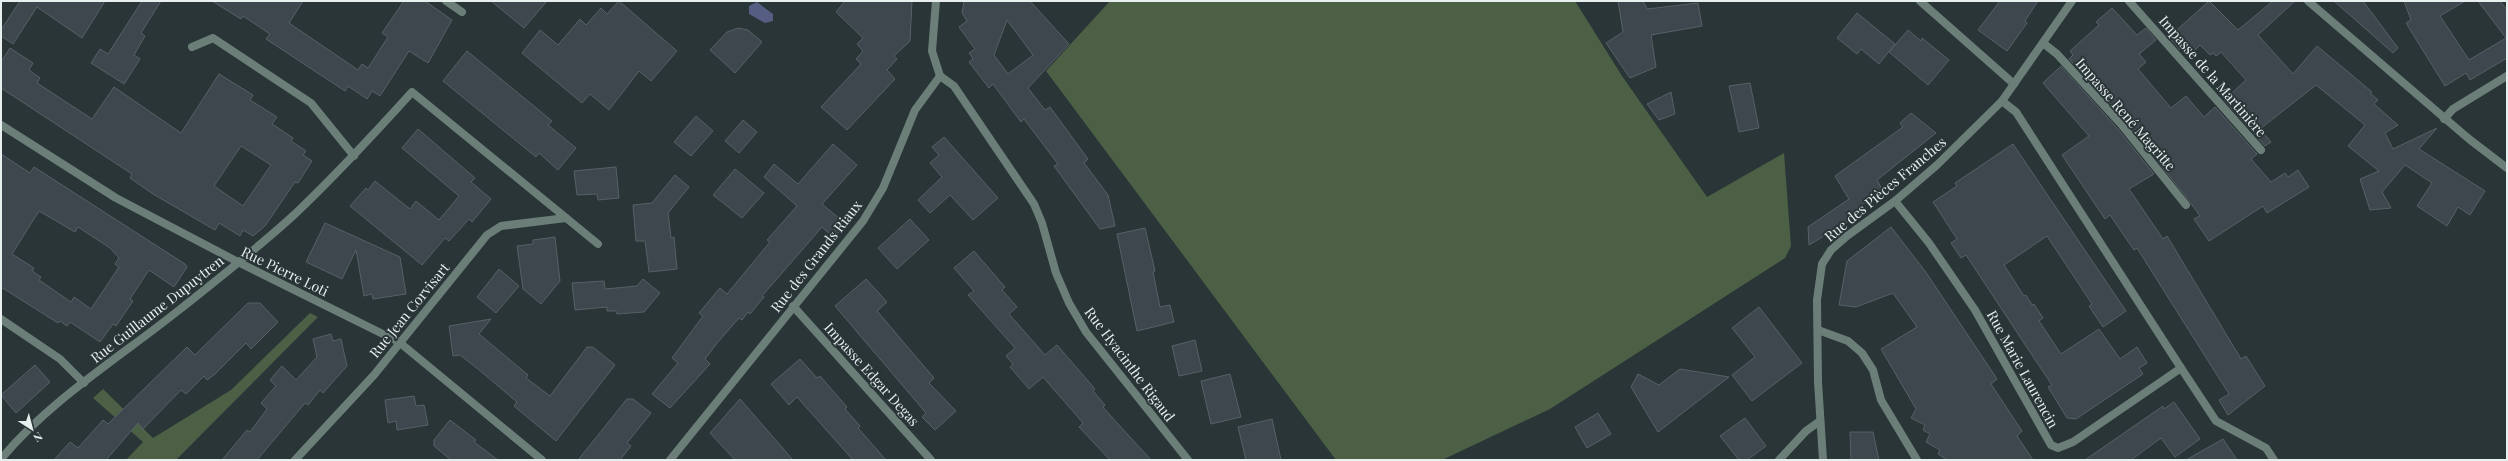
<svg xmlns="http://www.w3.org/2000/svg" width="2508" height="461" viewBox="0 0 2508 461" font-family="'Playfair Display',serif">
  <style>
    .green { fill: #4c6045 }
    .water { fill: #555e82 }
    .building { fill: #3e474e; stroke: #566067; fill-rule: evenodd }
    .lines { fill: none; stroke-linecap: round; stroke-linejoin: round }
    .minor { stroke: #6b7f78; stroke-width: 8 }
    .tertiary { stroke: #6b7f78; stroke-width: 8 }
    .labels { text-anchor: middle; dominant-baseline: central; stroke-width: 4; stroke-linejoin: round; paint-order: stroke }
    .street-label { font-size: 14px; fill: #e7efef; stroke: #293537 }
  </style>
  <rect width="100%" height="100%" fill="#293537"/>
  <g class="green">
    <polygon points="1110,1 1575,1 1622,76 1707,197 1784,153 1791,246 1785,258 1550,409 1442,460 1336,460 1046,71"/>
    <polygon points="310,313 318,317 176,460 126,460 143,442 93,398 103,389 153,438 231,390"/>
  </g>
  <polygon class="water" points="757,2 773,14 773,21 765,23 749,14 749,6"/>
  <g class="building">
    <polygon points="20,1 105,1 82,38 37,7 13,44 1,36 1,30"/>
    <polygon points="142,1 161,1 141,33 145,36 134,55 140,59 124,84 91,63 100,49 108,54"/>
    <polygon points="212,1 303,1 289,23 358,70 362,64 368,68 388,37 382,33 404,1 425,1 452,20 428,63 409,51 380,96 372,91 367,99 348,86 345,91 266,39 270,34 243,16 241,19"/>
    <polygon points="491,1 547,1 524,28"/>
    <polygon points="619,1 677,51 651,81 639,71 609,110 590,94 582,103 522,53 540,30 558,45 580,19 586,25 601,8 607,14"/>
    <polygon points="845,1 912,1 910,41 894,56 897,59 887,70 895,79 847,130 821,107 861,64 856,59 863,51 857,44 863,38 836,12"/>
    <path d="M964,1h66l39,43 -41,44 17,22 5,-3 38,52 -4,4 24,32 7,31 -15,3 -46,-63 4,-2 -34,-45 -3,3 -28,-38 -4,4 -20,-26 4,-3 -4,-6 6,-4 -16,-22 8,-6 -5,-8zM1007,20l26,35 -25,19 -14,-19z"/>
    <polygon points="1618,1 1643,1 1647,9 1698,3 1702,26 1651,35 1656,67 1630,78 1606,43 1623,32"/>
    <polygon points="2000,1 2038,1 2025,21 2027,23 2007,51 1978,30"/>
    <polygon points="2209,1 2238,30 2273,1 2295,1 2258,35 2293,74 2317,46 2353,76 2372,92 2370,93 2378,100 2374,104 2398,125 2385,133 2393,149 2437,128 2419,149 2485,191 2470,215 2458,207 2447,226 2417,206 2432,183 2405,165 2382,192 2391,208 2370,210 2360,179 2379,171 2348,146 2365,125 2316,85 2260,129 2271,142 2265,146 2224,100 2246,80 2221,52 2216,56 2213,53 2210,55 2200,45 2192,53 2186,45 2180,50 2169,37"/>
    <polygon points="2334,1 2363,1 2398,48 2393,53"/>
    <polygon points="2404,1 2465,1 2440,16 2469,60 2506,38 2478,1 2500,1 2507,10 2507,58 2470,80 2466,73 2445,86 2406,23 2411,20"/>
    <polygon points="2112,8 2137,35 2146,28 2156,40 2139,54 2146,62 2138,69 2171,108 2186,96 2204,117 2215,107 2257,154 2251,159 2271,182 2285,173 2288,177 2298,170 2309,187 2267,213 2263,206 2209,241 2194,219 2200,216 2190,202 2125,120 2069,59 2073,55 2070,51 2099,25 2096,22"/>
    <polygon points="1857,13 1895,44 1879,64 1861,49 1857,54 1837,38"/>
    <polygon points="738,28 748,30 762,42 735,73 710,50 727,32"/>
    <polygon points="1908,30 1921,41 1922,38 1949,60 1928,85 1889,52"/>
    <path d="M10,48l23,15 -4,7 11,8 -3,5 55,36 22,-32 67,46 38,-59 34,21 -3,5 27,17 -5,7 21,14 -2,3 15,10 -3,4 9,6 -14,22 -3,-1 -30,44 -12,10 -10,-6 -3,6 -21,-13 -4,7 -62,-36 -23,-16 2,-4 -131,-86v-26zM241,146l30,19 -28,41 -29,-20z"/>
    <polygon points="467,51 552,121 548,125 576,148 558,170 539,153 536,157 443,81"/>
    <polygon points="2061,66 2117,128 2154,174 2129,189 2163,239 2167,236 2241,359 2246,356 2265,386 2228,415 2219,400 2229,394 2159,283 2137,248 2134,250 2110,215 2105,219 2062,155 2089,136 2043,83"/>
    <polygon points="1750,83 1759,128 1739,132 1729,86"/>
    <polygon points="1671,92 1675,114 1659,120 1647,104"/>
    <polygon points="1911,113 1936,133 1877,180 1883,191 1857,208 1859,215 1809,245 1808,227 1849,199 1835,176 1903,127 1900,123"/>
    <polygon points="696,116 713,131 691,156 674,142"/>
    <polygon points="743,120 757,132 739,153 725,141"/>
    <polygon points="418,129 475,178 471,182 491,199 472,222 469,219 449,241 445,238 422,265 350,206 366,188 368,190 375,181 410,209 416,201 439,220 459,196 402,148"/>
    <polygon points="944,137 998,198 973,220 950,195 930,213 918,200 942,177 930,163 939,155 932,147"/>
    <polygon points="833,144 857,165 822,204 846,224 834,238 822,227 762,296 764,297 750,314 748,312 742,320 739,318 718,342 705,359 710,364 670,408 652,394 678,363 672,358 703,316 699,313 720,288 727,294 770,242 767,240 797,206 764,177 774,164 798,184"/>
    <polygon points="2013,144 2126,311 2103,327 2089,306 2092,304 2047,236 2004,265 2024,296 2026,295 2032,305 2034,304 2043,318 2039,321 2061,354 2099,329 2120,359 2137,347 2147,363 2139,368 2143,374 2076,419 2067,418 2048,387 2052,385 2026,346 1966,255 1961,258 1951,243 1957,239 1933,202 1957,186 1955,183"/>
    <path d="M1,154l29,19 4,-6 151,97 2,3 -13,20 -25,-17 -19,29 3,2 -17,25 -3,-2 -13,18 -30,-20 -3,4 -7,-5 -2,2 -57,-36zM39,211l36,21 3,-5 32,21 9,10 -4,6 4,3 -28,42 -17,-12 -3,5 -32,-22 2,-3 -9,-6 2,-3 -22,-14z"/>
    <polygon points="616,167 619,198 598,200 597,194 577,195 574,171"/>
    <polygon points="735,169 764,193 742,218 713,195"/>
    <polygon points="675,175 689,187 668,213 671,238 674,237 677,269 649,272 645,241 636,241 633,205 652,203"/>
    <polygon points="910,219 929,240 897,269 878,248"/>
    <polygon points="325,223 400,257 406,294 373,299 372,294 364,296 356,250 342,279 306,262"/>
    <polygon points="1891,227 1925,271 1997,379 1991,384 2022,431 2017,436 2033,460 1947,460 1938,454 1940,450 1926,442 1930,434 1923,430 1925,425 1911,418 1916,409 1881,349 1917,327 1893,293 1856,307 1839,305 1847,261"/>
    <polygon points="1145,228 1155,271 1153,272 1160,307 1170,305 1174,322 1137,331 1117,234"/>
    <polygon points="555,237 560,281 541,304 523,289 517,246 533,244 533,240"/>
    <polygon points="974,251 1005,287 1002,290 1017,307 1009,314 1045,355 1057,345 1095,389 1093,391 1105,405 1103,407 1109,414 1151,460 1110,460 1079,427 1083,423 1043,377 1029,389 1010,367 1013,364 1006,356 1015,348 968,295 974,291 954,268"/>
    <polygon points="499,269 519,286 496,313 477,297"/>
    <polygon points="643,279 660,293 644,312 617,314 616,311 607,311 607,307 575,310 572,283 604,281 605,289 637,286"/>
    <polygon points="866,279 887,302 877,311 934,378 929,383 956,411 935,430 922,417 926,413 835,306"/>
    <polygon points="248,303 260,303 278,322 251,349 246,343 215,374 207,380 204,376 186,394 181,390 143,429 138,423 106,460 54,460 70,442 78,448 103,420 108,424 187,347 195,355"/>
    <polygon points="1759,307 1802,363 1752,401 1732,375 1755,357 1732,328"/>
    <polygon points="491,319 479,334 528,375 526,378 550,396 587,347 593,347 615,365 556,441 514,406 517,402 478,369 460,355 453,356 449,326"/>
    <polygon points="331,334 333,341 341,339 347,366 323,393 320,390 308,405 305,403 257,460 222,460 247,430 250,432 267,409 261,403 276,386 270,380 282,366 296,380 317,357 313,339"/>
    <polygon points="1195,340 1202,371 1179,376 1172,346"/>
    <polygon points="800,359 817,378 820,376 847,407 845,409 860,426 858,428 886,460 853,460 797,397 789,405 771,384"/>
    <polygon points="35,365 50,382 16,413 1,395"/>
    <polygon points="1680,369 1729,377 1658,432 1631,387 1638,374 1659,385"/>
    <polygon points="1230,374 1241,417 1211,424 1201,381"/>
    <polygon points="414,396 416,406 424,405 428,425 397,430 396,421 388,423 385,400"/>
    <polygon points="627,399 633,399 651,413 627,443 631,446 620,460 578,460"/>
    <polygon points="740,399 793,460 735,460 710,433"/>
    <polygon points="2174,402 2200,439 2175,457 2161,438 2131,460 2085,460 2163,406 2164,409"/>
    <polygon points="1598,413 1611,434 1587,448 1575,427"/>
    <polygon points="1745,418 1766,446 1747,460 1739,460 1720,436"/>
    <polygon points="1272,419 1281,460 1246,460 1238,427"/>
    <polygon points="450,420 476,440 474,442 498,460 451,460 434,446 434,440"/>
    <polygon points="1850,432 1873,432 1879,460 1851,460"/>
    <polygon points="2223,439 2237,460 2186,460"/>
  </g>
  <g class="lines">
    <g class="minor">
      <polyline points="446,1 462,12"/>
      <polyline points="936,1 932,51 940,76"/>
      <polyline points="1920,1 2014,84"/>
      <polyline points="2129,1 2261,150"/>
      <polyline points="2043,43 2057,54 2121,124 2186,205"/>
      <polyline points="192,47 213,38 311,103 354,156"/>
      <polyline points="940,76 954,86 1034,204 1042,223 1056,273 1069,303 1086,332 1188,460"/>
      <polyline points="2444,119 2453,109 2507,76"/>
      <polyline points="1,125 116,198 238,262 399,342 542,460"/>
      <polyline points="1895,201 1929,243 1975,310 2051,445 2058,448 2073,442 2181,368 2016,112 2002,101"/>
      <polyline points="793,306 931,460"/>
      <polyline points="1,319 60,359 84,383"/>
      <polyline points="1818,330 1848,341 1862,353 1873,370 1881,400 1917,460"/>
      <polyline points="2181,368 2216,421 2266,448 2274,460"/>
      <path d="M1,459c49,-59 118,-101 178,-149 39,-31 79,-62 116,-96 41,-39 79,-80 117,-122l186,152"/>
      <polyline points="295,460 374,375 487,235 501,226 566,218"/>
      <polyline points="670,460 863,221 883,188 915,110 940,76"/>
      <polyline points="1779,460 1806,431 1820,421"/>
      <polyline points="1823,460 1818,382 1817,300 1822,264 1831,250 1847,236 1895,201 1937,165 2002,101 2072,1"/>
    </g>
    <polyline class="tertiary" points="2308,1 2469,139 2507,168"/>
  </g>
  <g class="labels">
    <g class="street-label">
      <text transform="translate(2213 76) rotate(49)">Impasse de la Martinière</text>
      <text transform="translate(2126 114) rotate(49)">Impasse René Magritte</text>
      <text transform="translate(1885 189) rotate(-40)">Rue des Pièces Franches</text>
      <text transform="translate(816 256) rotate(-52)">Rue des Grands Riaux</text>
      <text transform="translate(285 271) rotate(26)">Rue Pierre Loti</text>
      <text transform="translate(157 309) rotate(-38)">Rue Guillaume Dupuytren</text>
      <text transform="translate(409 310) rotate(-51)">Rue Jean Corvisart</text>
      <text transform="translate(1130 364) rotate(53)">Rue Hyacinthe Rigaud</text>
      <text transform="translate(2023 369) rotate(61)">Rue Marie Laurencin</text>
      <text transform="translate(872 374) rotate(48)">Impasse Edgar Degas</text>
    </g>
  </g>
  <rect width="2508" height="461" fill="none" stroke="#e7efef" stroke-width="4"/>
  <g transform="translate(32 429) rotate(144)" stroke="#293537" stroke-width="3" paint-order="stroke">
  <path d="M0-3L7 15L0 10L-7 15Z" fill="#e7efef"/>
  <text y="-6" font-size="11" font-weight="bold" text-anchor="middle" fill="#e7efef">N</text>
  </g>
</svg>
